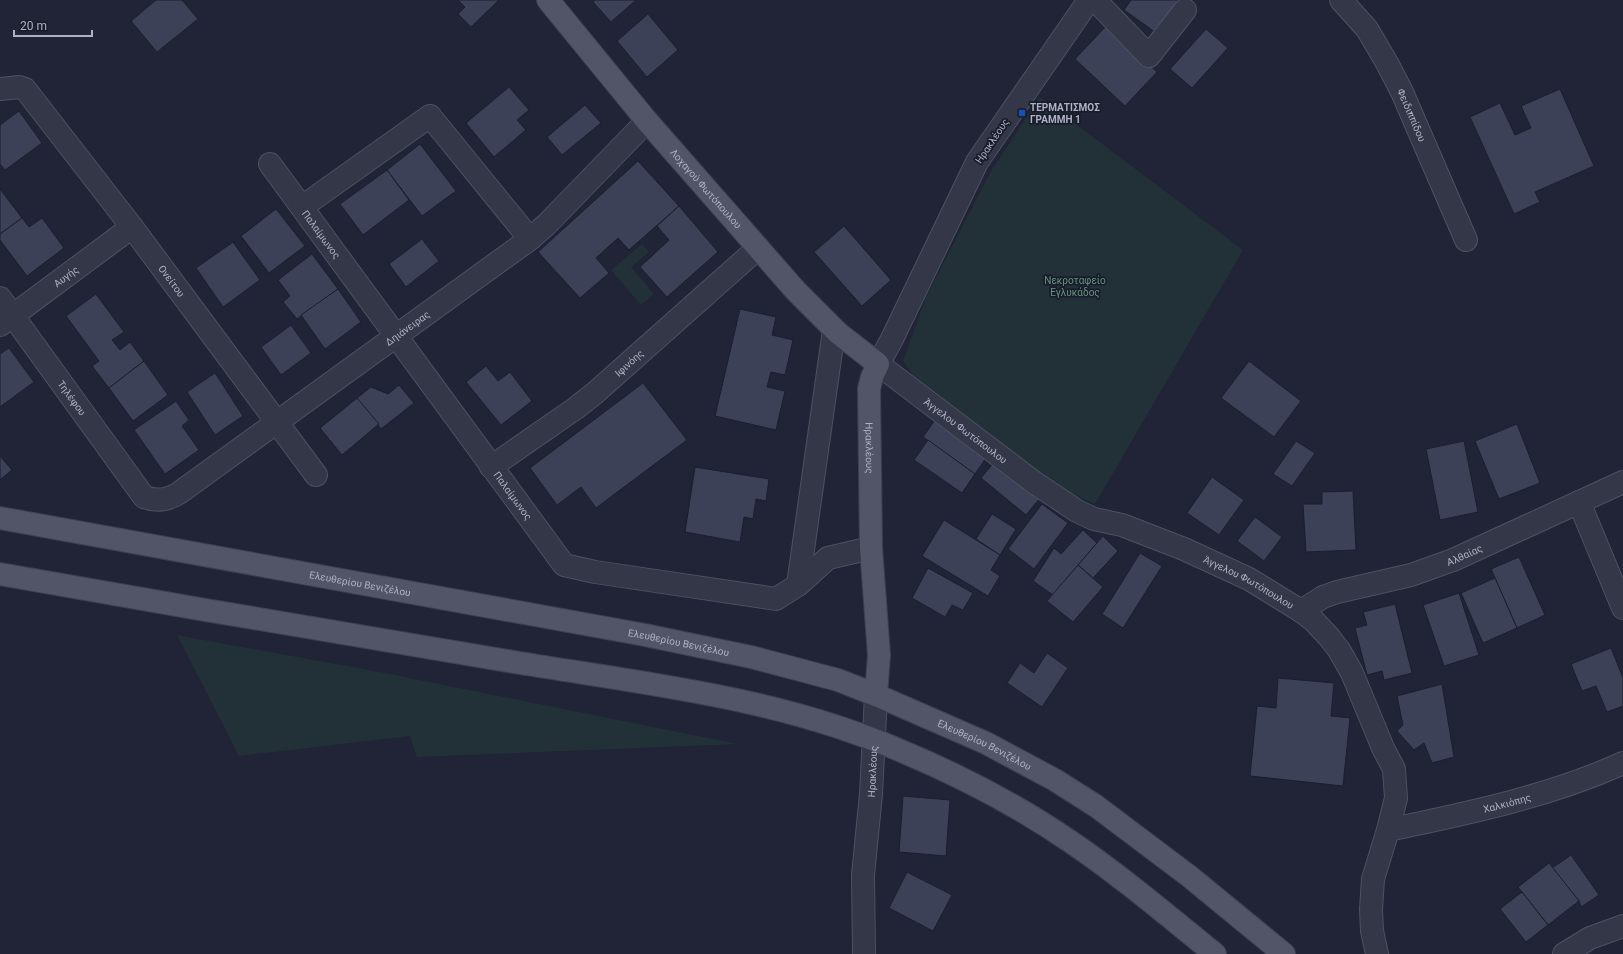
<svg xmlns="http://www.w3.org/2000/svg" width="1623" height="954" viewBox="0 0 1623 954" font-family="Roboto,sans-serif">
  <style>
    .green { fill: #223037 }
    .building { fill: #3c4157; stroke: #1b1e2d }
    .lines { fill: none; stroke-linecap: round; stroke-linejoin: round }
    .minor-casing { stroke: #4e5162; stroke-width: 24 }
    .major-casing { stroke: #3d4050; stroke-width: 24 }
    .minor { stroke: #333747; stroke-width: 22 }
    .major { stroke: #515567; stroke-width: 22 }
    .transit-dot { fill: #1a4fb4; stroke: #191c2b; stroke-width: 1.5 }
    .labels { text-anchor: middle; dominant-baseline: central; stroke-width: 3.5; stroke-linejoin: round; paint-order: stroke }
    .poi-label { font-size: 10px; font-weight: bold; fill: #aeb1c4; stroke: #191c2b; text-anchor: start }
    .street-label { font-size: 10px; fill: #aeb1c4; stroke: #191c2b }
    .park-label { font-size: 10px; fill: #66937b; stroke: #191c2b }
  </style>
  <rect width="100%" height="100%" fill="#202436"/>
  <g class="green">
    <polygon points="1040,97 1243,250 1095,504 1059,488 914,377 903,361 927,295 991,171"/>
    <polygon points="642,244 649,252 631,267 654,294 641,305 611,270"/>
    <polygon points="177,635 380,672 738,744 417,757 410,736 239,756"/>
  </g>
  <g class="building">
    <polygon points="156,0 182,0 198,19 157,52 131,21"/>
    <polygon points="458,0 499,0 471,27 458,14 465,7"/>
    <polygon points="595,0 636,0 611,22 593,2"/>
    <polygon points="1131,0 1178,0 1155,32 1124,10"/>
    <polygon points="648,14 678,50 647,77 617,41"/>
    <polygon points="1107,25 1157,72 1125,106 1075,59"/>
    <polygon points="1206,29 1228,48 1192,88 1170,69"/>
    <polygon points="509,87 529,110 517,120 526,130 494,157 466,123"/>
    <polygon points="1560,89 1594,166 1535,192 1540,202 1514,214 1470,117 1500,103 1515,135 1531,128 1521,106"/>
    <polygon points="585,105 601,123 562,155 547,137"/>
    <polygon points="19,111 42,143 5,170 0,164 0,125"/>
    <polygon points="420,144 456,191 422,216 387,170"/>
    <polygon points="638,161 679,206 629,250 618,238 596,258 609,273 580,298 538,252"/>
    <polygon points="387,170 409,200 363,235 340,204"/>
    <polygon points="0,189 22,218 0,234"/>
    <polygon points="679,206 718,252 667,297 640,267 669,240 657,226"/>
    <polygon points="276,209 305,246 269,273 241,236"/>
    <polygon points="22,218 29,227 42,218 64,248 27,276 0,240 0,234"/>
    <polygon points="844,226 891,280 862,306 814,252"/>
    <polygon points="422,239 439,261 406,287 389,264"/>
    <polygon points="233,242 260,280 223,307 196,268"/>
    <polygon points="312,254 338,289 297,319 283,302 290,296 278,280"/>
    <polygon points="338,289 361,322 325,349 301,315"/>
    <polygon points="96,294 124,332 112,340 120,350 130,342 144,361 109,388 92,366 99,361 66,316"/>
    <polygon points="740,309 776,317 772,335 793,340 785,375 771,372 767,387 785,391 776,430 715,416"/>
    <polygon points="291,325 311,353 281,375 261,347"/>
    <polygon points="9,348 34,382 0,407 0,354"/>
    <polygon points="144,361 168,395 133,421 109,388"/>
    <polygon points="1249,361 1301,401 1274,437 1221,398"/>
    <polygon points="486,366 498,381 510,372 532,401 501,425 466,382"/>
    <polygon points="215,373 243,416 215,435 187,392"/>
    <polygon points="643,383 687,440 596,508 581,487 557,505 530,468"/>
    <polygon points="399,385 414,403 381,429 357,398 371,387 388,394"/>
    <polygon points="357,398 379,424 342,455 320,428"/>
    <polygon points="176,401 189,420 182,426 199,450 165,474 134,430"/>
    <polygon points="937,417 988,455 975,474 923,437"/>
    <polygon points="1517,424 1540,483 1499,499 1475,441"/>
    <polygon points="928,440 975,474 962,493 914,460"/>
    <polygon points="1296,441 1315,453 1292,486 1273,474"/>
    <polygon points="1464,441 1478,512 1440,520 1426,449"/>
    <polygon points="0,456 12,470 0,480"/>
    <polygon points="995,461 1040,498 1026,515 981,478"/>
    <polygon points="695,467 769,479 766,501 756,499 753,519 744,517 740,542 685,532"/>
    <polygon points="1212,477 1244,500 1219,535 1187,513"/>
    <polygon points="1353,491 1356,550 1306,552 1303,504 1322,504 1322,492"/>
    <polygon points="1042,504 1068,523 1034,569 1008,549"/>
    <polygon points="992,514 1016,529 1000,555 976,539"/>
    <polygon points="1255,517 1282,537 1264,561 1237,541"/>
    <polygon points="944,520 1000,555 991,570 1000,576 988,596 922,556"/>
    <polygon points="1083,530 1097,543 1053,595 1033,581 1054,548 1061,554"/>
    <polygon points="1103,536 1118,551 1093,578 1078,565"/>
    <polygon points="1140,553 1162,566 1123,628 1102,614"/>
    <polygon points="1519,557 1545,615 1517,628 1491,569"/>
    <polygon points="1078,565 1103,587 1073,622 1047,601"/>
    <polygon points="928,568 973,593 963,610 952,605 945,617 912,598"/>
    <polygon points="1495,578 1517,628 1483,643 1461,593"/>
    <polygon points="1459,593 1479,655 1444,666 1423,605"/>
    <polygon points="1395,604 1412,673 1384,680 1382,671 1367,675 1355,628 1367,625 1363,612"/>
    <polygon points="1611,648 1623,678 1623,706 1607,712 1596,686 1582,691 1571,664"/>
    <polygon points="1047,653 1068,668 1042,707 1007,683 1020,663 1034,673"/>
    <polygon points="1278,678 1334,683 1331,716 1350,718 1343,786 1250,776 1257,706 1276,708"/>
    <polygon points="1442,684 1454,757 1432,763 1424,743 1414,750 1397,731 1403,725 1397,696"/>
    <polygon points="903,796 950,800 946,856 899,852"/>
    <polygon points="1571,855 1599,895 1581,907 1579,901 1552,868"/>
    <polygon points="1549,863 1579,901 1548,925 1518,887"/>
    <polygon points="907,872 952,895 933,931 889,908"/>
    <polygon points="1522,892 1548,925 1526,942 1500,909"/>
  </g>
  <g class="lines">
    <defs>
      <g id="minor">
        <path id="s1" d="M1089,0l-112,162 -86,179 -13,23 157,119 42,28 17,8 28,6 62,24 65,30 52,32 13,10 15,16 10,13 13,23 31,75 11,21 2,29 -8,32 -15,49 -2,30 1,22 5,23"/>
        <polyline points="1095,0 1149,56 1185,10"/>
        <path id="s2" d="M1341,0l26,29 20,34 15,29 64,148"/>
        <path id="s3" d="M0,89l19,-2 6,2 107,138 184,248"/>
        <path id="s4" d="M270,164l294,401 31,7 181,27 22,-14 30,-27 43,-10"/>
        <polyline points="302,207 430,116 530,239"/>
        <path id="s5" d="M0,298l144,199c13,5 24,3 35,-4l351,-254 17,-15 100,-103"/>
        <path id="s6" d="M0,325l132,-98"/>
        <path id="s7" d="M491,467l85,-59 19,-15 163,-145"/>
        <polyline points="1579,502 1623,608"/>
        <polyline points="798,585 834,330"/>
        <path id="s8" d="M1301,611l22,-14 14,-5 74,-17 42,-15 170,-78"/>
        <path id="s9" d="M1388,830c80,-17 160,-33 235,-67"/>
        <path id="s10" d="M864,954l-1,-79 8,-81 5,-99"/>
        <polyline points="1564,954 1590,938 1623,926"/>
      </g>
      <g id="major">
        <path id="s11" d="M548,0l99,121 149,170 42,42 40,31 -6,13 -3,12 2,159 8,107 -3,40"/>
        <path id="s12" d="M0,518l645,117 106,22 87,23 38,15 110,48 69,37 41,26 93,70 95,78"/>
        <path d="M0,574c173,31 347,60 520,89 128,21 259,35 379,87 60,25 118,55 172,92 50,34 97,74 144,112"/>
      </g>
    </defs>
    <use href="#minor" class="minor-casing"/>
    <use href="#major" class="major-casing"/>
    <use href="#minor" class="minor"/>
    <use href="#major" class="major"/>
  </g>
  <rect class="transit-dot" x="1018" y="109" width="8" height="8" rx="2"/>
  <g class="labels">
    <g class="poi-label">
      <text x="1030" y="107">ΤΕΡΜΑΤΙΣΜΟΣ<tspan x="1030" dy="12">ΓΡΑΜΜΗ 1</tspan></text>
    </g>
    <g class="street-label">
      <text stroke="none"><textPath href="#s2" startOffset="136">Φειδιππίδου</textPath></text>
      <text transform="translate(992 141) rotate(-56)">Ηρακλέους</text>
      <text stroke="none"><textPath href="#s11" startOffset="246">Λοχαγού Φωτόπουλου</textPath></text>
      <text stroke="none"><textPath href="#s4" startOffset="87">Παλαίμωνος</textPath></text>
      <text stroke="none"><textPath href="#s6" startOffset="82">Αυγής</textPath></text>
      <text stroke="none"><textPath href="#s3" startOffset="267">Ονείτου</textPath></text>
      <text stroke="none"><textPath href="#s5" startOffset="564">Δηιάνειρας</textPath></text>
      <text stroke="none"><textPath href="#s7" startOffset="173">Ιφινόης</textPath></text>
      <text stroke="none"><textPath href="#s5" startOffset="123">Τηλέφου</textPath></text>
      <text stroke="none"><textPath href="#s1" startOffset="532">Άγγελου Φωτόπουλου</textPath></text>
      <text stroke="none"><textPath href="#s11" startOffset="578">Ηρακλέους</textPath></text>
      <text stroke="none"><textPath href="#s4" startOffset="411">Παλαίμωνος</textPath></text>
      <text stroke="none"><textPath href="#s8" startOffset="174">Αλθαίας</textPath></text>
      <text stroke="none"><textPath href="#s1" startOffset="856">Άγγελου Φωτόπουλου</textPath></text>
      <text stroke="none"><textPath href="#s12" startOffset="366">Ελευθερίου Βενιζέλου</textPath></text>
      <text stroke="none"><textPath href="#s12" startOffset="690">Ελευθερίου Βενιζέλου</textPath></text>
      <text stroke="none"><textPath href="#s12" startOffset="1014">Ελευθερίου Βενιζέλου</textPath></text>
      <text stroke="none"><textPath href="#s10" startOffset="183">Ηρακλέους</textPath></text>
      <text stroke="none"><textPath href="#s9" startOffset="122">Χαλκιόπης</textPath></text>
    </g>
    <g class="park-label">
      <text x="1075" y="280">Νεκροταφείο<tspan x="1075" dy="12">Εγλυκάδος</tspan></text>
    </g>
  </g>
  <path d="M14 30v6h78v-6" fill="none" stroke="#aeb1c4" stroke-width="2"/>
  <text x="20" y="30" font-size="12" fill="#aeb1c4" stroke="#191c2b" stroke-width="3" paint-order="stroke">20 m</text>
</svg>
